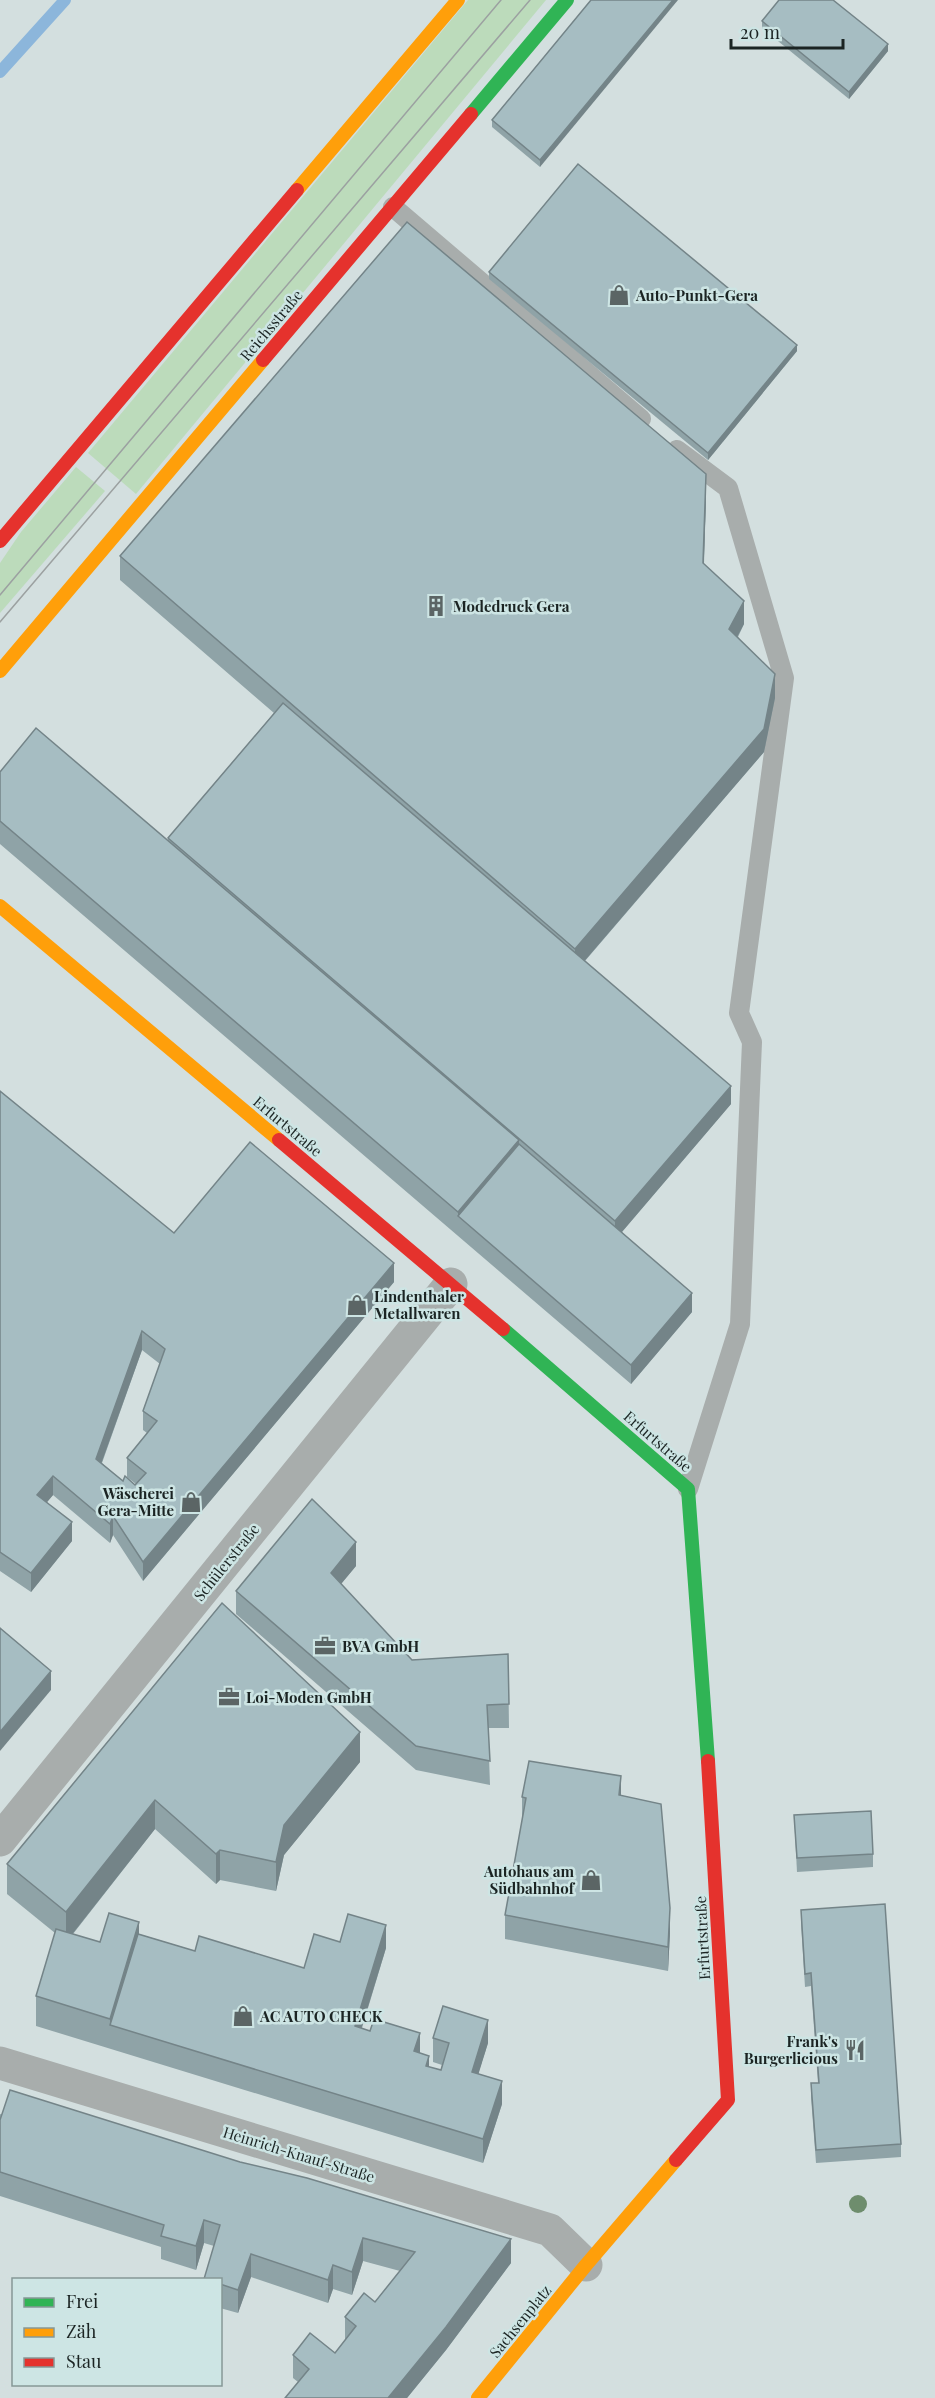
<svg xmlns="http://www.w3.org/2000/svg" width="935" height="2398" viewBox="0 0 935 2398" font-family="'Playfair Display',serif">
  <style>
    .green { fill: #bcdbbb }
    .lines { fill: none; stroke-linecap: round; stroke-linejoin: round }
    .stream { stroke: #8cb6db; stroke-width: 12 }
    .lane { stroke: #a8adac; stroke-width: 20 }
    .street { stroke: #a8adac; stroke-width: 33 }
    .fast { stroke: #30b455; stroke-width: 14 }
    .slow { stroke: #ff9f0a; stroke-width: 14 }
    .jam { stroke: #e5322d; stroke-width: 14 }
    .tram { stroke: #9ca1a1; stroke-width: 1.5 }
    .tree { fill: #6e8d6d }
    .wall { fill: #8fa3a7; fill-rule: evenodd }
    .shaded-wall { fill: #748488 }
    .building { fill: #a6bdc2; stroke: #748488; stroke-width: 1.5; fill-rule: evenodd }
    .labels { text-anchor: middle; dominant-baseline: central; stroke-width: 5; stroke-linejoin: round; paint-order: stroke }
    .poi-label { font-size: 15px; font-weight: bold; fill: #1b2423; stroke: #cde5e4; text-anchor: start }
    .street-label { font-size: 15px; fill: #1b2423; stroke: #cde5e4 }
  </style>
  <rect width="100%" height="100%" fill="#d3dfdf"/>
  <g class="green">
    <polygon points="468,0 546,0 136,494 88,453"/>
    <polygon points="76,467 105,491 0,613 0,563 21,532"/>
  </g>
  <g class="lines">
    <polyline class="stream" points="0,72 65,0"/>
    <g class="lane">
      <polyline points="393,207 641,419"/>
      <polyline points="677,450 728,488 784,678 739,1013 752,1042 740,1324 688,1489"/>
    </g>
    <g class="street">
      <polyline points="0,1840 451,1284"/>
      <polyline points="0,2063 550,2230 586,2265"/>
    </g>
    <g class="fast">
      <polyline points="471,114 567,0"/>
      <polyline points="503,1329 688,1489 708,1761"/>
    </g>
    <g class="slow">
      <polyline points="297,190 458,0"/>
      <polyline points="0,671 263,360"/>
      <polyline points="0,906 279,1140"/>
      <polyline points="478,2398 586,2265 676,2160"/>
    </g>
    <g class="jam">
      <polyline points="263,360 471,114"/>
      <polyline points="0,541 297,190"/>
      <polyline points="279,1140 503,1329"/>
      <polyline points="676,2160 728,2100 708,1761"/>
    </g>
    <g class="tram">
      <polyline points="0,595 501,0"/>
      <polyline points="0,622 530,0"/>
    </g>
  </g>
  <circle class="tree" cx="858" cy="2204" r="9"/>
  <g class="wall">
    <polygon points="591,0 540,167 492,127 492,120"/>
    <polygon points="762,21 888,51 849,99 762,28"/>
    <polygon points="489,272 797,351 708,460 489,279"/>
    <polygon points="706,498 704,564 744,624 738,637 775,698 764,752 585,961 731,1104 622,1232 692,1312 631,1384 0,844 0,772 168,841 168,838 274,713 120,580 120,556"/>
    <path d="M0,1091l174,142 220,49 -251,299 -30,-46 -3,8 -57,-48 -6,7 25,39 -41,51 -31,-21zM142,1350l18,14 -17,47v19l4,3 -20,25v19l9,7 -1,1 -12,-4 -21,-18z"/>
    <polygon points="356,1566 341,1584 412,1660 508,1654 509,1728 488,1728 490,1785 416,1770 236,1614 236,1591"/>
    <polygon points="222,1603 360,1762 284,1855 276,1891 220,1880 216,1884 155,1829 73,1934 100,1942 139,1934 195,1951 304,1968 340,1942 386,1948 362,2028 420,2053 429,2067 441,2070 442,2065 433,2062 433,2038 488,2043 478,2074 502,2104 483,2163 36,2026 36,1996 55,1933 7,1894 7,1864"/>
    <polygon points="621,1796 670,1932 668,1971 505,1939 505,1915 522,1820 522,1797"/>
    <polygon points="794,1815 873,1854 873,1867 797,1872"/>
    <polygon points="801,1910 901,2144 901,2157 816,2163 811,2097 811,2083 818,2083 811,1986 805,1987 801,1923"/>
    <polygon points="0,2114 511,2263 446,2350 407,2398 285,2398 298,2382 293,2378 293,2355 335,2353 345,2340 345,2317 375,2302 400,2271 363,2261 352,2295 333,2289 328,2303 251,2277 238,2313 220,2308 220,2280 204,2280 214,2246 204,2243 196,2270 161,2259 161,2247 0,2196"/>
  </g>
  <g class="shaded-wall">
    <polygon points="673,0 678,0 540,167 540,160"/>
    <polygon points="888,44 888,51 849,99 849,92"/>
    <polygon points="797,345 797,351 708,460 708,453"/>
    <polygon points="706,474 706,498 703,587 703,563"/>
    <polygon points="744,601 744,624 729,652 729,629"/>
    <polygon points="775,674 775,698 764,752 575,972 575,949"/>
    <polygon points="731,1086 731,1104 615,1240 615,1221"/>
    <polygon points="519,1140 519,1163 458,1216 458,1212"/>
    <polygon points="394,1263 394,1282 143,1581 143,1562"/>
    <polygon points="692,1293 692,1312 631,1384 631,1365"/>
    <polygon points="142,1331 142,1350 96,1478 96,1459"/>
    <polygon points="53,1476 53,1495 37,1514 37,1495"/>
    <polygon points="113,1516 113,1535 110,1543 110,1524"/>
    <polygon points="72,1522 72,1541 31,1592 31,1573"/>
    <polygon points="356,1542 356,1566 331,1596 331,1573"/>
    <polygon points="51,1671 51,1690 0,1751 0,1732"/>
    <polygon points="360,1732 360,1762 284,1855 276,1891 276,1862 284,1825"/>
    <polygon points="621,1776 621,1799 619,1795"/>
    <polygon points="155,1800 155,1829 66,1942 66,1912"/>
    <polygon points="220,1850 220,1880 216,1884 216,1854"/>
    <polygon points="670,1908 670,1932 668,1971 668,1947"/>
    <polygon points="139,1922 139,1952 110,2025 110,2048 110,2019"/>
    <polygon points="386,1925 386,1948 355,2049 355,2026"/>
    <polygon points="488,2020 488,2043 472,2095 472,2072"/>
    <polygon points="420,2033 420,2057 414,2051"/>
    <polygon points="429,2056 429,2079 426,2066"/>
    <polygon points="502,2081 502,2104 483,2163 483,2139"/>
    <polygon points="204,2220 204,2243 196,2270 196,2246"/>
    <polygon points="363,2238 363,2261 352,2295 352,2272"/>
    <polygon points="511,2239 511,2263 446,2350 407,2398 388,2398"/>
    <polygon points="251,2254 251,2277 238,2313 238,2290"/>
    <polygon points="333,2265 333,2289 328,2303 328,2280"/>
  </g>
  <g class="building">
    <polygon points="591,0 673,0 540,160 492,120"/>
    <polygon points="779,0 833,0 888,44 849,92 762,21"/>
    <polygon points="578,164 797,345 708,453 489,272"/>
    <polygon points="407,222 706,474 703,563 744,601 729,629 775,674 764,729 575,949 120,556"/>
    <polygon points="283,703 731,1086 615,1221 168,838"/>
    <polygon points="36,728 519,1140 458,1212 0,821 0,772"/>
    <path d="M0,1091l174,142 76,-91 144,121 -251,299 -30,-46 -3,8 -57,-48 -16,19 35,27 -41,51 -31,-21zM142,1331l23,18 -22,62 14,10 -30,37 19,15 -11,12 -10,-9 -2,5 -27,-22z"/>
    <polygon points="519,1144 692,1293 631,1365 458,1216"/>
    <polygon points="312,1499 356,1542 331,1573 412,1660 508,1654 509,1704 487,1705 490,1761 416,1746 236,1591"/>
    <polygon points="222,1603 360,1732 284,1825 276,1862 220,1850 216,1854 155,1800 66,1912 7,1864"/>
    <polygon points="0,1628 51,1671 0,1732"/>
    <polygon points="529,1761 621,1776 619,1795 661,1804 670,1908 668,1947 505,1915 526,1798 522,1797"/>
    <polygon points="871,1811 873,1854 797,1858 794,1815"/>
    <polygon points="885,1904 901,2144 816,2150 811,2083 819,2083 811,1973 805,1974 801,1910"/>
    <polygon points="109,1913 139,1922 110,2019 36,1996 56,1929 100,1942"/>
    <polygon points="348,1914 386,1925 355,2026 370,2031 374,2019 420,2033 414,2051 429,2056 426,2066 441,2070 449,2043 433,2038 443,2006 488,2020 472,2072 502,2081 483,2139 110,2025 138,1934 195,1951 199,1936 304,1968 314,1934 340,1942"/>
    <polygon points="10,2090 240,2162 307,2178 511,2239 446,2327 388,2398 285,2398 309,2369 293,2355 310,2333 335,2353 356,2326 345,2317 364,2293 375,2302 415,2252 363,2238 352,2272 333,2265 328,2280 251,2254 238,2290 220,2284 220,2280 204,2279 220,2225 204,2220 196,2246 161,2236 164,2225 0,2172 0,2120"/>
  </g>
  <defs>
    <symbol id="shop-bare" viewBox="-9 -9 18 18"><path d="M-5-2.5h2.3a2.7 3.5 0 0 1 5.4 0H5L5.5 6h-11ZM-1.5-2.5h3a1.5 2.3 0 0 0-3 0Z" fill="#5b6565" stroke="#cde5e4" stroke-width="2.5" paint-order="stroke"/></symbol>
    <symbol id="building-bare" viewBox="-9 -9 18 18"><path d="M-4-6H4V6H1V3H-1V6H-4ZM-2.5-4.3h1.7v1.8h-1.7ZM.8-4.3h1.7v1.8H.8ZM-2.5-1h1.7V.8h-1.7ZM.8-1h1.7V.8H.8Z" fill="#5b6565" stroke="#cde5e4" stroke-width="2.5" paint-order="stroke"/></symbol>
    <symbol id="office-bare" viewBox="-9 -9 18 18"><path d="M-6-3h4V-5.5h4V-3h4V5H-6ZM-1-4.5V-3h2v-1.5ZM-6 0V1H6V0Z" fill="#5b6565" stroke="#cde5e4" stroke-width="2.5" paint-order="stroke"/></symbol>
    <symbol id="restaurant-bare" viewBox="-9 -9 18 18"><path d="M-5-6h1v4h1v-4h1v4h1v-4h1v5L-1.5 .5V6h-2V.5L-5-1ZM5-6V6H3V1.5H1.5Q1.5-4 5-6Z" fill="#5b6565" stroke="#cde5e4" stroke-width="2.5" paint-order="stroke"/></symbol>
  </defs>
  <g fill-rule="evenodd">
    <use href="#shop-bare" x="604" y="280" width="30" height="30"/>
    <use href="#building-bare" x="421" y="591" width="30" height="30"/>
    <use href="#shop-bare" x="342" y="1290" width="30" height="30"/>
    <use href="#shop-bare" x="176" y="1487" width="30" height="30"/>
    <use href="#office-bare" x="310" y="1631" width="30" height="30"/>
    <use href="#office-bare" x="214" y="1682" width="30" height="30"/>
    <use href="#shop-bare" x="576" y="1865" width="30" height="30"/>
    <use href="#shop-bare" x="228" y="2001" width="30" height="30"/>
    <use href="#restaurant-bare" x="840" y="2035" width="30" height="30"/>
  </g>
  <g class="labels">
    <g class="poi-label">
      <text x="636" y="295">Auto-Punkt-Gera</text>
      <text x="453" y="606">Modedruck Gera</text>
      <text x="374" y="1296">Lindenthaler<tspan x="374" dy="17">Metallwaren</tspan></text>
      <text x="174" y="1493" text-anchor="end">Wäscherei<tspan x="174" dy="17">Gera-Mitte</tspan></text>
      <text x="342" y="1646">BVA GmbH</text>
      <text x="246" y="1697">Loi-Moden GmbH</text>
      <text x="574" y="1871" text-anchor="end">Autohaus am<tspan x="574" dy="17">Südbahnhof</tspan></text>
      <text x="260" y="2016">AC AUTO CHECK</text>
      <text x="838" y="2041" text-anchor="end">Frank's<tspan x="838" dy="17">Burgerlicious</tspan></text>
    </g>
    <g class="street-label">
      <text transform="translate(271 325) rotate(-50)">Reichsstraße</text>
      <text transform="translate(288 1126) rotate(40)">Erfurtstraße</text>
      <text transform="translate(658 1441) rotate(41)">Erfurtstraße</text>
      <text transform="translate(226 1562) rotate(-51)">Schülerstraße</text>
      <text transform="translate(702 1938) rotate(-93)">Erfurtstraße</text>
      <text transform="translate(299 2154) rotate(17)">Heinrich-Knauf-Straße</text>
      <text transform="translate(520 2321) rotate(-51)">Sachsenplatz</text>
    </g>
  </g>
  <rect x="12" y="2278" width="210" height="108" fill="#cde5e4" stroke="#869897" stroke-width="1.5"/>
  <rect x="24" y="2298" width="30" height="9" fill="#30b455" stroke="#869897" stroke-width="1.5"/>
  <text x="66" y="2308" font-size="18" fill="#1b2423">Frei</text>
  <rect x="24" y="2328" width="30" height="9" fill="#ff9f0a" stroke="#869897" stroke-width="1.5"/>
  <text x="66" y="2338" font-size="18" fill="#1b2423">Zäh</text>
  <rect x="24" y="2358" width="30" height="9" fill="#e5322d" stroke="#869897" stroke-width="1.5"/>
  <text x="66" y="2368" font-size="18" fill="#1b2423">Stau</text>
  <path d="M731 39v9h112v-9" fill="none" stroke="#1b2423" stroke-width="3"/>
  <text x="740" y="39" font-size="18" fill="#1b2423" stroke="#cde5e4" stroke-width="4.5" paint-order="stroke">20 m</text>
</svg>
